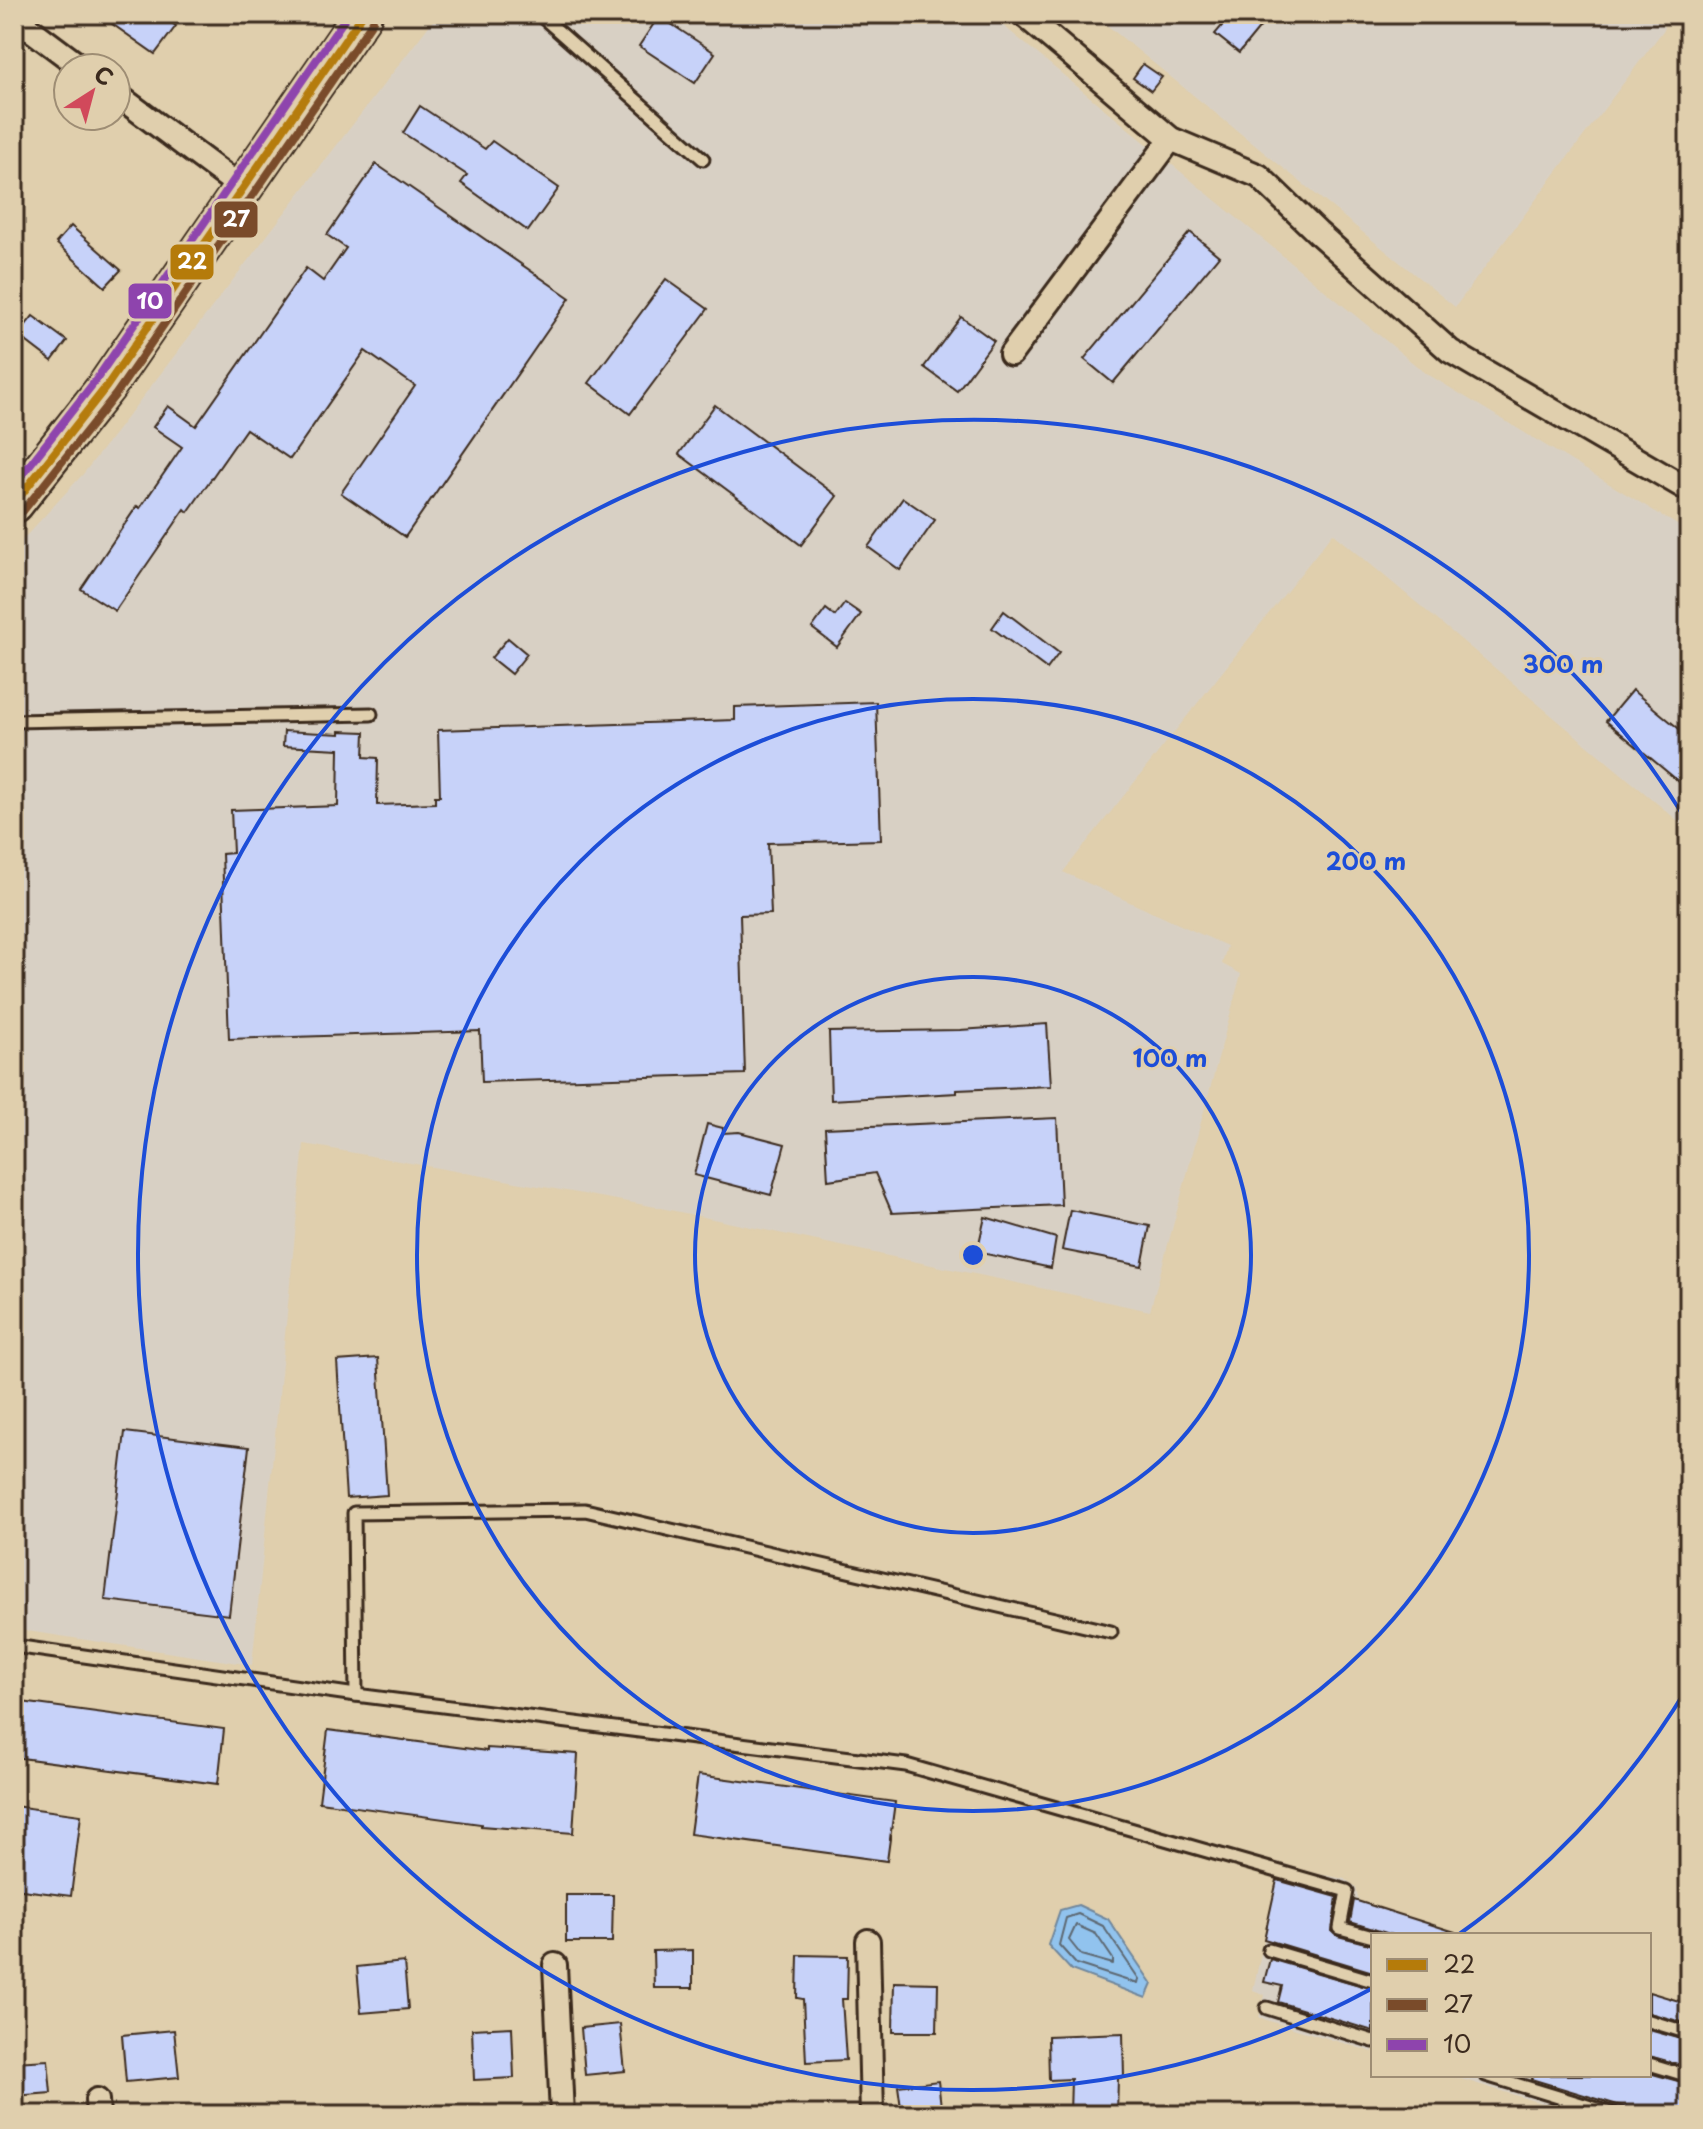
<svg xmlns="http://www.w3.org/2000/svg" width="1703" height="2129" viewBox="0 0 1703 2129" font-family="'Playpen Sans',sans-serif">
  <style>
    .built { fill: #d8d0c4 }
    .water { fill: #91c3ee; stroke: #6f869b; stroke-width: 2 }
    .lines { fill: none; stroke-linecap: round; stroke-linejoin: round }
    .shore { stroke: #5d6771; stroke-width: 2 }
    .building { fill: #c7d2f9; stroke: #3b2a1e; stroke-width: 2 }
    .service-casing { stroke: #3b2a1e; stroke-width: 17 }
    .minor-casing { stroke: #3b2a1e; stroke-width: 28 }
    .trunk-casing { stroke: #3b2a1e; stroke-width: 42 }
    .service { stroke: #e0cfad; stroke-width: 11 }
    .minor { stroke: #e0cfad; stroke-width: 22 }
    .trunk { stroke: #f9ddab; stroke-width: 36 }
    .bus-1-casing { stroke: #e0cfad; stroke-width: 14 }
    .bus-2-casing { stroke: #e0cfad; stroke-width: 14 }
    .bus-3-casing { stroke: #e0cfad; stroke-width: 14 }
    .bus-1 { stroke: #b57b0a; stroke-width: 8 }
    .bus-2 { stroke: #7a4b2a; stroke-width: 8 }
    .bus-3 { stroke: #8e44ad; stroke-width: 8 }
    .ring { fill: none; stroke: #1d4ed8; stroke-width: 4 }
    .centre { fill: #1d4ed8; stroke: #e0cfad; stroke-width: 4 }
    .ring-label { font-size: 24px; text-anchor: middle; font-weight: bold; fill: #1d4ed8; stroke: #e0cfad; stroke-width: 6; stroke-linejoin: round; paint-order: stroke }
    .line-badge { stroke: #e0cfad; stroke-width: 3 }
    .badge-label { font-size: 22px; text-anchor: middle; font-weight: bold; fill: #fff }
  </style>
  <rect width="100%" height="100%" fill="#e0cfad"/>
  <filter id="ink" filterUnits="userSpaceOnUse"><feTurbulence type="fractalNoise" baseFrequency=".0125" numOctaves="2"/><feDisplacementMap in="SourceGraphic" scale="16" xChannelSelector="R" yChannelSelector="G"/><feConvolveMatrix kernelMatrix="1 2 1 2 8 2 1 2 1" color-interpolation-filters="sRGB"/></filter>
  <g filter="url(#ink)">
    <g class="built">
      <polygon points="438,14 989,14 1424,372 1689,532 1689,830 1333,533 1063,872 1227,946 1222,964 1241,974 1150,1311 656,1207 304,1144 252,1665 14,1629 14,549 84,473"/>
      <polygon points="1093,14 1654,14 1665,28 1455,307"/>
      <polygon points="1280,1867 1345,1879 1356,1887 1359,1902 1466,1935 1373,1935 1373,2052 1259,2018 1265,1995 1253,1990"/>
      <polygon points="1649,1992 1689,2004 1689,2115 1581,2115 1448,2075 1649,2075"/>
    </g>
    <polygon class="water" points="1078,1905 1108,1919 1152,1984 1146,1998 1071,1970 1048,1945 1060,1910"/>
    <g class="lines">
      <g class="shore">
        <polygon points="1078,1914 1103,1926 1139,1979 1138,1984 1076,1964 1059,1945 1066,1918"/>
        <polygon points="1076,1925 1096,1934 1113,1959 1113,1964 1081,1955 1069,1940"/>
      </g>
    </g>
    <g class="building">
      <polygon points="98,14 159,14 176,26 155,54"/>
      <polygon points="1232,14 1271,14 1239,53 1215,34"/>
      <polygon points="659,16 715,53 695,83 639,46"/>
      <polygon points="1143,64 1162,77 1151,91 1133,78"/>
      <polygon points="420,106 485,149 492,141 559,188 528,231 461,183 467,175 403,133"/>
      <polygon points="376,164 570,298 405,537 341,493 415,386 365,351 290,459 246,429 188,512 185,509 115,611 81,589 137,506 140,508 182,447 153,427 168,406 196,426 306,268 323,281 346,248 327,235"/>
      <polygon points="71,226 121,270 105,287 56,243"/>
      <polygon points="1190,232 1219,256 1113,383 1084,359"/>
      <polygon points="666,279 708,309 630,414 589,383"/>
      <polygon points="33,316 67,341 52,361 18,335"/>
      <polygon points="961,317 994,341 957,391 924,367"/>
      <polygon points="715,405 837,496 801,545 679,454"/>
      <polygon points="903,498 935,520 900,570 868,547"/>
      <polygon points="845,603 861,614 837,647 812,628 826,609 835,616"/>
      <polygon points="1004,611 1059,653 1047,669 992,628"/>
      <polygon points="508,638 527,654 511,674 491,658"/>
      <polygon points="1632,690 1689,737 1689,790 1606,721"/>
      <polygon points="876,702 881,840 768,843 771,914 740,915 745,1074 482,1082 480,1031 229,1039 222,854 233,853 231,810 338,806 339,749 283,746 284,731 340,734 340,731 365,732 364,757 378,758 377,805 435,803 435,796 440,796 438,730 735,720 735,707"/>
      <polygon points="1047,1024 1051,1086 957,1090 957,1093 831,1100 829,1032 960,1030"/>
      <polygon points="1057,1118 1061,1205 892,1213 875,1173 828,1180 825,1128"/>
      <polygon points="707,1124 723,1128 723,1133 739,1132 785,1144 771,1195 694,1175"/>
      <polygon points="1070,1210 1150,1226 1142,1266 1062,1250"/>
      <polygon points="985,1217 1056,1238 1051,1268 977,1252"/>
      <polygon points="378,1358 387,1495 346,1498 337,1361"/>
      <polygon points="125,1432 249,1447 229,1615 105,1600"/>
      <polygon points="14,1701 224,1729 218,1784 14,1757"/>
      <polygon points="328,1730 487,1751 487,1748 578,1754 573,1833 481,1826 481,1824 319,1802"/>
      <polygon points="698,1775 895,1802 887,1861 690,1834"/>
      <polygon points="14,1806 81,1815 71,1896 14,1889"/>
      <polygon points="1277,1880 1337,1897 1332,1931 1338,1936 1373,1945 1373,1972 1264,1939"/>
      <polygon points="566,1895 613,1895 612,1942 566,1942"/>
      <polygon points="1354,1900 1455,1932 1454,1935 1393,1935 1350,1922"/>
      <polygon points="693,1950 693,1988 654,1988 653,1951"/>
      <polygon points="798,1955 848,1956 847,1999 842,1999 846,2060 806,2062 803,1999 797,1998"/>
      <polygon points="1270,1959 1373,1989 1373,2031 1278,2002 1282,1986 1264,1982"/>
      <polygon points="404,1962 408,2009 361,2013 357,1967"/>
      <polygon points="894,1982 938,1983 937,2032 893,2032"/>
      <polygon points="1649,1992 1689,2004 1689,2024 1649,2013"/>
      <polygon points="620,2024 625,2071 585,2075 581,2028"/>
      <polygon points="512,2027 514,2078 474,2080 472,2029"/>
      <polygon points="174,2030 179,2077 126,2082 122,2035"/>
      <polygon points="1649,2030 1689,2041 1689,2067 1649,2056"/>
      <polygon points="1123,2033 1124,2077 1118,2078 1117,2115 1070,2115 1071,2079 1049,2080 1048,2036"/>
      <polygon points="48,2060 51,2093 14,2096 14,2062"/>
      <polygon points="1649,2073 1689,2084 1689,2115 1651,2115 1531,2079 1532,2075 1649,2075"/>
      <polygon points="938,2081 942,2115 902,2115 898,2086"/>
    </g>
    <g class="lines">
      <defs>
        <g id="service">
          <polyline points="539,14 703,159"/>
          <polyline points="14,721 371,714"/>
          <polyline points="14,1646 356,1695 906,1765 1347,1891 1340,1928 1373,1937"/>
          <polyline points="356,1695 354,1513 585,1510 1111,1632"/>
          <polyline points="1269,1950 1373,1981"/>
          <polyline points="1267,2008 1373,2041"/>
          <polyline points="1649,2021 1689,2033"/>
          <polyline points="1649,2064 1689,2076"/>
          <polyline points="1486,2075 1617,2115"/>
        </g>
        <g id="minor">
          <polyline points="1023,14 1171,139 1259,176 1318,233 1450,351 1689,490"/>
          <polyline points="14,17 82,68"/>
          <polyline points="116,94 243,189"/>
          <polyline points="1011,354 1171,139"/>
          <polyline points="868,1941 872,2115"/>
          <polyline points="555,1965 562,2115"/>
          <polyline points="97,2100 98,2115"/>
        </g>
        <polyline id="trunk" points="14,504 106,387 363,14"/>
      </defs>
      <use href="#service" class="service-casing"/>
      <use href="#minor" class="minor-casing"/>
      <use href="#trunk" class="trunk-casing"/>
      <use href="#service" class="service"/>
      <use href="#minor" class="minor"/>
      <use href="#trunk" class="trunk"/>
      <defs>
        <polyline id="bus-1" points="14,504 106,387 363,14"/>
        <polyline id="bus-2" points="23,511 116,394 373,21"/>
        <polyline id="bus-3" points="14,485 96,380 348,14"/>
      </defs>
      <use href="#bus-1" class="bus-1-casing"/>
      <use href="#bus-2" class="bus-2-casing"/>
      <use href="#bus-3" class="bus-3-casing"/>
      <use href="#bus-1" class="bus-1"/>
      <use href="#bus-2" class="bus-2"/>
      <use href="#bus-3" class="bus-3"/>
    </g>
  </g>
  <g class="ring">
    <circle cx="973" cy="1255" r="278"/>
    <circle cx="973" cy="1255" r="556"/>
    <path d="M1689 1685A835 835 0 0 1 1458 1935M1371 1989A835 835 0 1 1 1689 825"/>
  </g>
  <circle cx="973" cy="1255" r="12" class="centre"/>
  <g class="ring-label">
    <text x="1563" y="673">300 m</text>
    <text x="1366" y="870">200 m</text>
    <text x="1170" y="1067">100 m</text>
  </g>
  <g class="line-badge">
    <rect x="213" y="200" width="46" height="39" rx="8" fill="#7a4b2a"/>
    <rect x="169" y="243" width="46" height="38" rx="8" fill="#b57b0a"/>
    <rect x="127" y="282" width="46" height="38" rx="8" fill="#8e44ad"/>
  </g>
  <g class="badge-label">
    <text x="236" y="227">27</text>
    <text x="192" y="269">22</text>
    <text x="150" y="309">10</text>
  </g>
  <rect width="1703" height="2129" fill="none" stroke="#e0cfad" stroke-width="48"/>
  <rect x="24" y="24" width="1655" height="2081" fill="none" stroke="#3b2a1e" stroke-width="3" filter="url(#ink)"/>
  <rect x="1371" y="1933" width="280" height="144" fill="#e0cfad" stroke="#9e8d74" stroke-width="2"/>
  <rect x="1387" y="1959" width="40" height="12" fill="#b57b0a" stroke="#9e8d74" stroke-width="2"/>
  <text x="1443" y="1973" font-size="24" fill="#3b2a1e">22</text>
  <rect x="1387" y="1999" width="40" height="12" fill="#7a4b2a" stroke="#9e8d74" stroke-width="2"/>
  <text x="1443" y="2013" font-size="24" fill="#3b2a1e">27</text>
  <rect x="1387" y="2039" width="40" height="12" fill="#8e44ad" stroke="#9e8d74" stroke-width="2"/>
  <text x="1443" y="2053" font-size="24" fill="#3b2a1e">10</text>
  <g transform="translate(92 92) rotate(36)"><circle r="38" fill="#e0cfad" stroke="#9e8d74" stroke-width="2"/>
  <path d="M0-6L14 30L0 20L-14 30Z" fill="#d1495b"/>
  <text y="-12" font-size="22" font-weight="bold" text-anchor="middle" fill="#3b2a1e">С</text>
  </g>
</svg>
